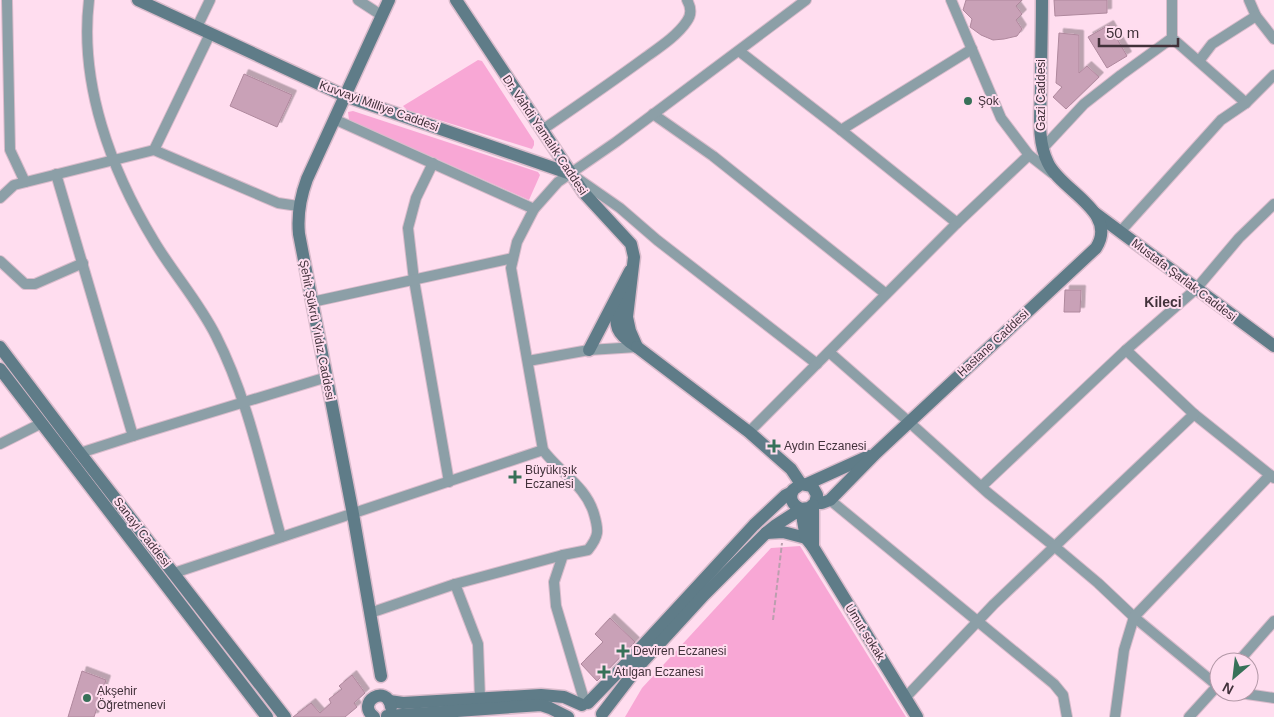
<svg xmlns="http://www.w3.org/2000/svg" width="1274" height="717" viewBox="0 0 1274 717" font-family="Helvetica,sans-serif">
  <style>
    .green { fill: #f8a7d5 }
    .building { fill: #c9a1b7; stroke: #af889d; filter: url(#shadow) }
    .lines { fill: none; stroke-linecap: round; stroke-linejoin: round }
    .street-casing { stroke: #d9bbcb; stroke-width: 12 }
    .secondary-casing { stroke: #d9bbcb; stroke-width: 15 }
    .path { stroke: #bb9fae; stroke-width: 2; stroke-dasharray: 5 2.5; stroke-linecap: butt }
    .street { stroke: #8c9fa7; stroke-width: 10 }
    .secondary { stroke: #5f7c88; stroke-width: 12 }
    .poi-dot { fill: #387159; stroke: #ffddef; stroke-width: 2 }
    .labels { text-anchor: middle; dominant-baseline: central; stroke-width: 4; stroke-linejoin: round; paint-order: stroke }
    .street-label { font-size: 12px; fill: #41313a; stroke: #ffddef }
    .poi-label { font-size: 12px; fill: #41313a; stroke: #ffddef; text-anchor: start }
    .neighbourhood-label { font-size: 14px; font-weight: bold; fill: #41313a; stroke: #ffddef }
  </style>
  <defs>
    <filter id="shadow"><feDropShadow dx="4.5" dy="-4.5" stdDeviation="0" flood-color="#0004"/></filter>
  </defs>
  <rect width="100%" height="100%" fill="#ffddef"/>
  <g class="green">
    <polygon points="478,60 482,61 534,141 534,145 532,149 407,110 403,106"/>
    <polygon points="353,111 538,172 540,175 529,200 349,120 348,112"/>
    <polygon points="800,546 906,717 625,717 642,688 771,548"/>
  </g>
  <g class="building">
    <polygon points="966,0 1022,0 1016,6 1022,14 1016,20 1022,29 1017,36 1004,39 993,40 981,35 970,27 972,19 963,10"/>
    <polygon points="1054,0 1107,0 1107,13 1055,16"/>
    <polygon points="1109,25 1127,56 1107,68 1088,37"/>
    <polygon points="1059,33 1079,35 1079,73 1087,66 1099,77 1066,109 1053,97 1062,87 1056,83"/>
    <polygon points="244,74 292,95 277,127 230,106"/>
    <polygon points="1065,290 1081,290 1080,312 1064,312"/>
    <polygon points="610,618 635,642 597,681 581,664 603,642 595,634"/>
    <polygon points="82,671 106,680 94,717 68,717"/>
    <polygon points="352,675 365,693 354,703 357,707 345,717 293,717 311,703 320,713 331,703 329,699 342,689 339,686"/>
  </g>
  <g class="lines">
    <defs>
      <g id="street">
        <polyline points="7,0 10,150 25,182"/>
        <path d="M89,0c-10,84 22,170 65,241 19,32 45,61 62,95 32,63 46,134 65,201"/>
        <polyline points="358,0 381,15"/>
        <polyline points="951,0 1001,118 1029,155 1052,173"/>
        <polyline points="1172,0 1172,38 1246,103"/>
        <polyline points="1249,0 1256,16 1274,39"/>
        <polyline points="197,27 210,0"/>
        <polyline points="739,51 841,130 957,223"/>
        <polyline points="1199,61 1212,44 1256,16"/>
        <polyline points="653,114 713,156 886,294"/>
        <polyline points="334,119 534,209"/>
        <path d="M542,130c35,-24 70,-48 104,-73 14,-10 32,-22 41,-36 5,-7 4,-14 0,-21"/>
        <polyline points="841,130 972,49"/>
        <polyline points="1043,148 1084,104 1121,75 1172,38"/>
        <polyline points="154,150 210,34"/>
        <polyline points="433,163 416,198 408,228 414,280 449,482"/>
        <polyline points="56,174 133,436"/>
        <polyline points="574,176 620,208 657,240 817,364"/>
        <polyline points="0,198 14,185 154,150 278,203 298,206"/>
        <polyline points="1120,232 1221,120 1246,103 1274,75"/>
        <polyline points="0,261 25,284 35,284 83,263"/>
        <polyline points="312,302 513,258"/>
        <polyline points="1126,350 1194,414 1274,478"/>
        <polyline points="829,352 909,422 988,493 1054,546 1098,583 1134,617 1219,687"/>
        <polyline points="528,361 589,350 637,347"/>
        <polyline points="749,432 957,223 1029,155"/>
        <polyline points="0,444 42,423"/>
        <polyline points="80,453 133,436 327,377"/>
        <polyline points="982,486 1126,350 1196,289 1239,238 1274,204"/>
        <polyline points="830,500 1054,684 1063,695 1067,717"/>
        <polyline points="174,573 543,450"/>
        <polyline points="455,584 478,644 480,699"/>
        <polyline points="370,613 455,584 563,555"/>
        <polyline points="1238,662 1274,621"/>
        <polyline points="1233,692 1274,698"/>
        <polyline points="906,697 994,604 1194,414"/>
        <path d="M585,703l-29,-97 -2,-24 9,-27 25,-5c11,-14 11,-19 6,-36 -8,-28 -34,-41 -51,-64l-32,-182 6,-26 17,-33 24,-27 58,-40 190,-142"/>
        <polyline points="1115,717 1124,650 1134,617 1270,475"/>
        <polyline points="1189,717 1219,684"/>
      </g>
      <g id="secondary">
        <polyline points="138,0 345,96 571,174"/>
        <path d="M456,0l128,193 47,51 3,13 -7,60 3,14 7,16c-26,-16 -21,-23 -19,-51"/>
        <polyline points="1095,213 1274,346"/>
        <polyline points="0,347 80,453 285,717"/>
        <polyline points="637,347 749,432 791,469 801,484"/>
        <polyline points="589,350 630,271"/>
        <polyline points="0,369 267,717"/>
        <polyline points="807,484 869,456"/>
        <path d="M815,503l2,-8 -5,-9 -11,-2 -8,6c-4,8 -1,15 8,19l8,-1 6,-5h7l8,-3 46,-47 220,-205c23,-36 -35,-57 -48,-85 -12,-24 -7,-53 -7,-79 0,-28 1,-56 1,-84"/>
        <polyline points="766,533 783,532 806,538"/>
        <polyline points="813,547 917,717"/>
        <path d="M381,676l-28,-162 -54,-280c-2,-20 1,-36 8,-55l82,-179"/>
        <polyline points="389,701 403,703 541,695 564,697 582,705"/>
        <polyline points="588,703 621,669 754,525 786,495 792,492"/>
        <polyline points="602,714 638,667 704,595 766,533 776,525 801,509 806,538 813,547 813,505"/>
        <polyline points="387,716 541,705 550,708 568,717"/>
        <path d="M374,717c-19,-15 13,-34 17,-10"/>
      </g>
    </defs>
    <use href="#street" class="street-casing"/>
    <use href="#secondary" class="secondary-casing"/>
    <polyline class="path" points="773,620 782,543"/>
    <use href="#street" class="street"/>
    <use href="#secondary" class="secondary"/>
  </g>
  <g class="poi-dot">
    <circle cx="968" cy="101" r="5"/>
    <path d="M771.5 438.5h5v5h5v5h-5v5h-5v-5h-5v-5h5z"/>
    <path d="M512.5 469.5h5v5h5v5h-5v5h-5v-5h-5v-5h5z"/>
    <path d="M620.5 643.5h5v5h5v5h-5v5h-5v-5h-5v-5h5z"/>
    <path d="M601.5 664.5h5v5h5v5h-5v5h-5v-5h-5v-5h5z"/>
    <circle cx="87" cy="698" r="5"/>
  </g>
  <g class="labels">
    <g class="street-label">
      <text transform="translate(1041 95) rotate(-90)">Gazi Caddesi</text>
      <text transform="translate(379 106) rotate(20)">Kuvvayi Milliye Caddesi</text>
      <text transform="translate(545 135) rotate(56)">Dr. Vahdi Yamalık Caddesi</text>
      <text transform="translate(1184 280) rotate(37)">Mustafa Şarlak Caddesi</text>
      <text transform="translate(317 330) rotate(79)">Şehit Şükrü Yıldız Caddesi</text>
      <text transform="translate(993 343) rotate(-43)">Hastane Caddesi</text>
      <text transform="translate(142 532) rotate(52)">Sanayi Caddesi</text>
      <text transform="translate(865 632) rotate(58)">Umut sokak</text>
    </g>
    <g class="poi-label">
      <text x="978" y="101">Şok</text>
      <text x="784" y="446">Aydın Eczanesi</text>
      <text x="525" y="470">Büyükışık<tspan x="525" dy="14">Eczanesi</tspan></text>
      <text x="633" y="651">Deviren Eczanesi</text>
      <text x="614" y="672">Atılgan Eczanesi</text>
      <text x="97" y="691">Akşehir<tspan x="97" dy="14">Öğretmenevi</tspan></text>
    </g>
    <g class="neighbourhood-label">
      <text x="1163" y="302">Kileci</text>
    </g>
  </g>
  <g transform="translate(1234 677) rotate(208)"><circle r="24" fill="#ffddef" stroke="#b398a7"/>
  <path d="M0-4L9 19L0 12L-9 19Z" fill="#387159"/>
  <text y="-8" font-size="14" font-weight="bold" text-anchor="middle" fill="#41313a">N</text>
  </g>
  <path d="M1099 38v8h79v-8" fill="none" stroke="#41313a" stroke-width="2.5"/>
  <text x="1106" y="38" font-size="15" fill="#41313a" stroke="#ffddef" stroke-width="4" paint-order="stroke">50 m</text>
</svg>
